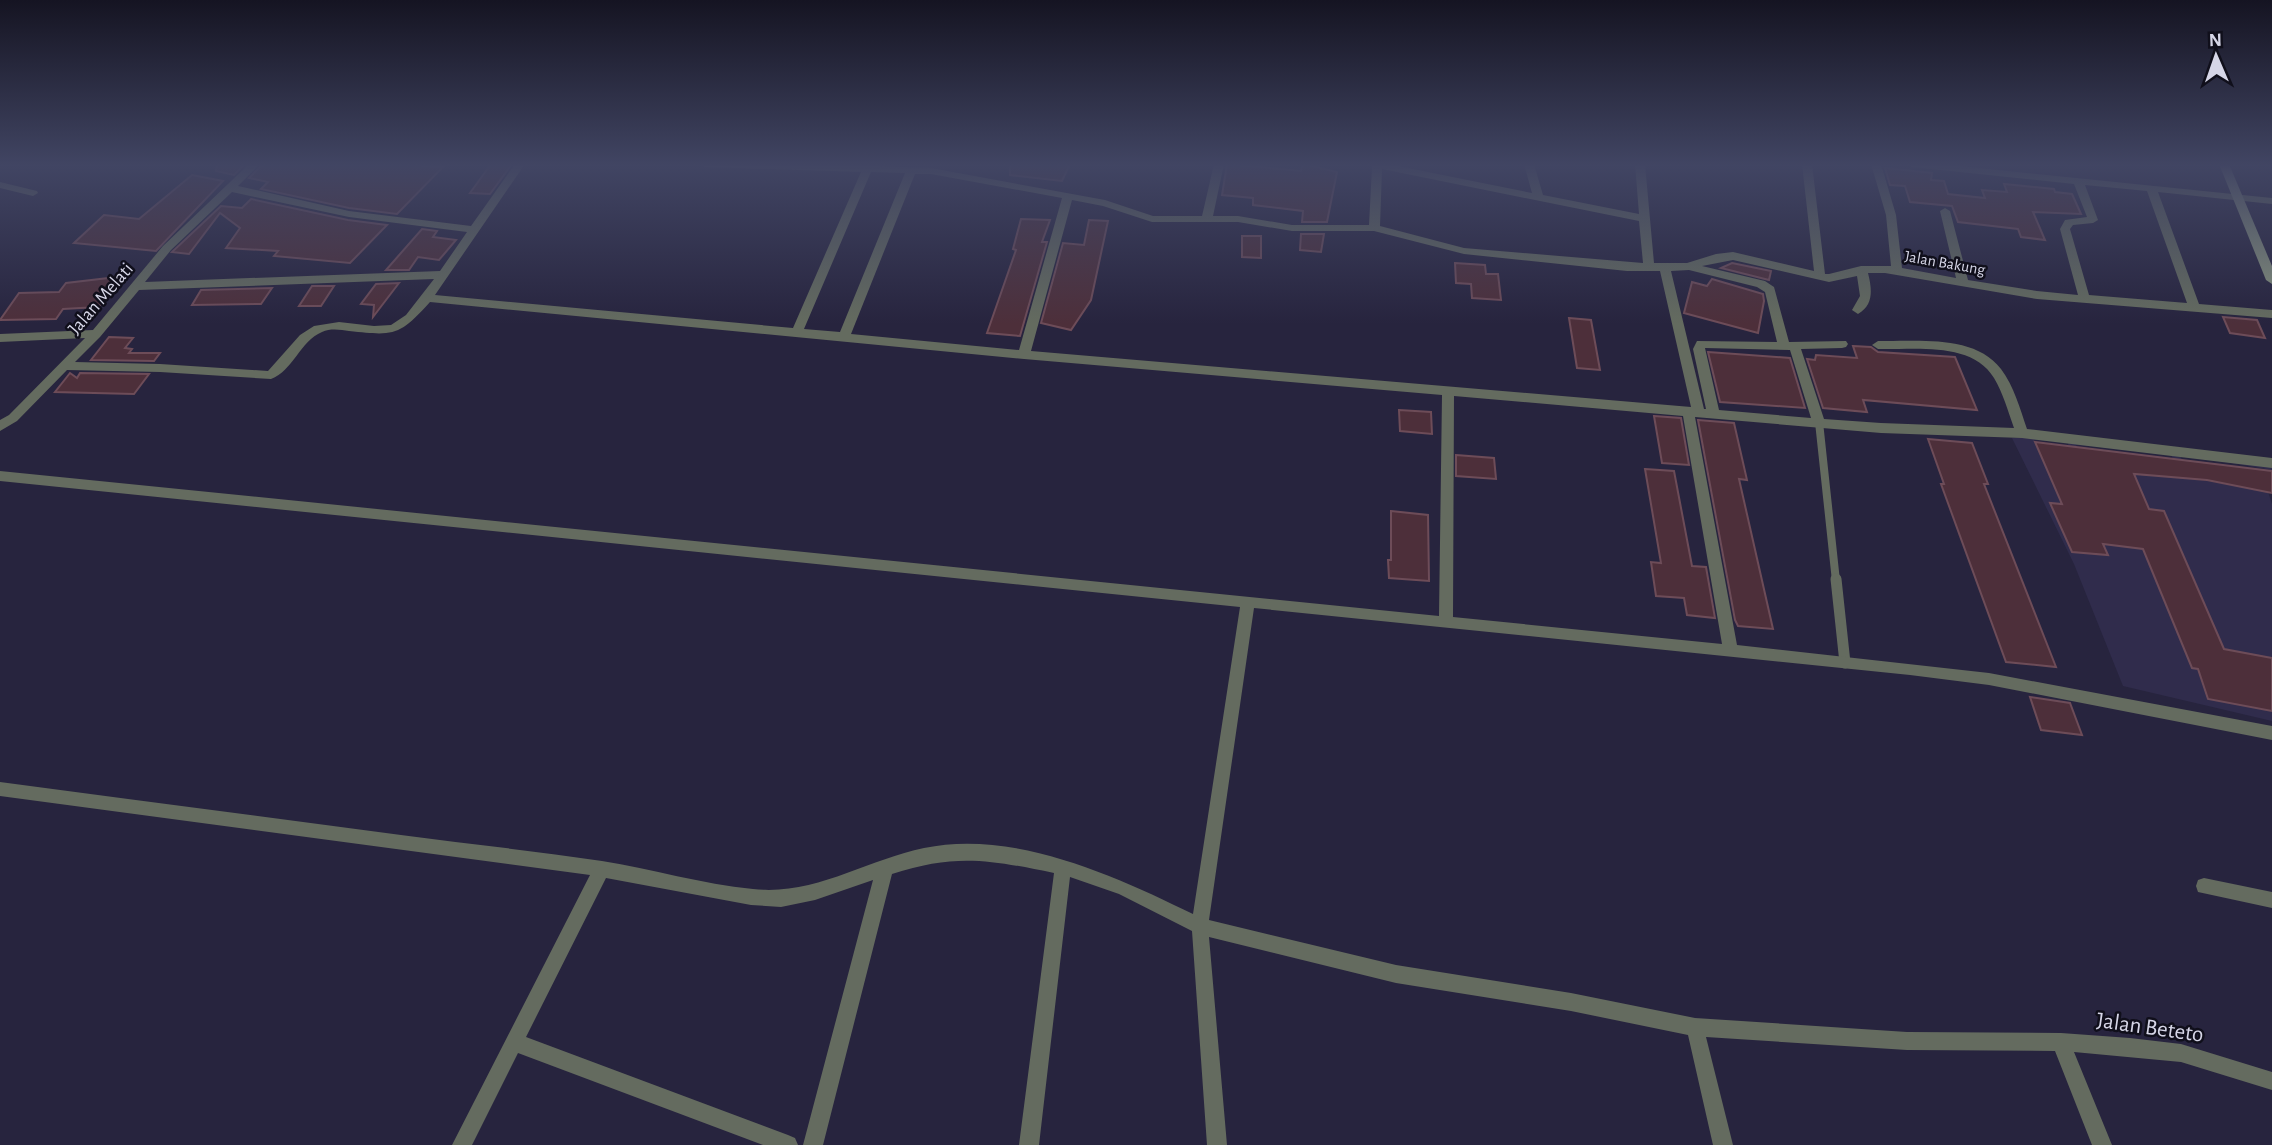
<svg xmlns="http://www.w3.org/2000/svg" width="2272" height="1145" viewBox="0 0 2272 1145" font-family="'Alegreya Sans',sans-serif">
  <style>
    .built { fill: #302c4c; fill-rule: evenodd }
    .building { fill: #4d2f3a; stroke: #6d4c58; stroke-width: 2 }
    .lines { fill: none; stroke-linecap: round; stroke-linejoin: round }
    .lane-far1 { stroke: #646b5f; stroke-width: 8 }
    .lane { stroke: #646b5f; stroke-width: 11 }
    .street { fill: #646b5f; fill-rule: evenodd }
    .secondary { fill: #86917d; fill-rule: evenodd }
    .labels { text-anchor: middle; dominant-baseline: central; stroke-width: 5; stroke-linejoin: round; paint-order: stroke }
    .far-street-label { font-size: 16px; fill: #d6d6e7; stroke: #100f1b }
    .street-label { font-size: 19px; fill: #d6d6e7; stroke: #100f1b }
    .near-street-label { font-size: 23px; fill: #d6d6e7; stroke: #100f1b }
  </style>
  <rect width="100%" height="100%" fill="#27243e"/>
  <path class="built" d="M2045,436l227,23v11l-92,-16 7,23 81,15 4,12v217l-149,-35 -49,-122 -62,-126zM2034,440l33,2 28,61 -34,-2zM2076,445l94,8 13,25 -96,-8zM2050,503l35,3 23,49 -36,-3zM2126,507l38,4 70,163 -42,-6zM2105,509l20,2 15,38 -21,-3z"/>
  <g class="building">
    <polygon points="217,164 245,164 234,175 216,171"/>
    <polygon points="263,164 425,164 423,166 443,167 397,214 349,208 261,189 268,182 249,178"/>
    <polygon points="491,164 512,164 490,194 470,193"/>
    <polygon points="1010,164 1070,164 1062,181 1010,175"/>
    <polygon points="1227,164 1301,171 1303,164 1337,172 1327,222 1302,222 1303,211 1253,205 1253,198 1222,195"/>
    <polygon points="1885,168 1932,173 1931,180 1944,181 1948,194 1985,198 1982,190 2007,192 2004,184 2054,189 2055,192 2072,194 2081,214 2033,212 2045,240 2021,237 2018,229 1958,222 1952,206 1910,202 1905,186 1890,185"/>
    <polygon points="192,175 223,181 156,251 74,243 104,215 139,219"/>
    <polygon points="251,199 348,220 387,225 350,263 274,256 278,251 226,248 240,228 220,213 189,254 172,252 221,206 242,208"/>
    <polygon points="1021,219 1050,220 1042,242 1047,242 1020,336 987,333 1016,250 1013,249"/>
    <polygon points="1089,220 1108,221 1091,300 1071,330 1041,323 1063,243 1084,245"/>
    <polygon points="422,229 437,231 433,237 456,240 439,260 418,257 409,270 386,270"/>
    <polygon points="1301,234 1324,234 1321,252 1300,250"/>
    <polygon points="1242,236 1261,236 1261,258 1242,257"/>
    <polygon points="1455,263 1485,265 1486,274 1498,274 1501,300 1472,298 1471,284 1456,283"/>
    <polygon points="1732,263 1771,271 1769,280 1721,268"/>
    <polygon points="117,277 99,307 63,309 56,319 0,320 19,293 59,292 66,283"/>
    <polygon points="1712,279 1763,294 1764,301 1758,333 1684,313 1692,282 1707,286"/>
    <polygon points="399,283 373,317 374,305 361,304 376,284"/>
    <polygon points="312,286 334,286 321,306 299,306"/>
    <polygon points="272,288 261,304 192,305 201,290"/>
    <polygon points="2223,317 2257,320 2265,338 2230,333"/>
    <polygon points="1569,318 1591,320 1600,370 1577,368"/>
    <polygon points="109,337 133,338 125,348 132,349 129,353 160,353 154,361 91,360"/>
    <polygon points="1853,346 1871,347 1878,352 1955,357 1977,410 1863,400 1867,412 1823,408 1807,359 1815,360 1816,355 1857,358"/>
    <polygon points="1708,352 1790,358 1805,408 1720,402"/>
    <polygon points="70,373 77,378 80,373 149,374 134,394 55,392"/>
    <polygon points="1399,410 1431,412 1432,434 1400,431"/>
    <polygon points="1654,416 1681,418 1689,465 1662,463"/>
    <polygon points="1698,420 1734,423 1747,480 1739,479 1773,629 1738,626 1735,620"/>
    <polygon points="1928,439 1972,443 1988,484 1984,484 2056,667 2006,662 1941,484 1944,484"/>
    <polygon points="2035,442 2272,471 2272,493 2207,480 2134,474 2149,509 2164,511 2224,649 2272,658 2272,711 2208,699 2198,669 2192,668 2143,549 2103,544 2108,555 2072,552 2050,503 2062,504"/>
    <polygon points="1456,455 1494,458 1496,479 1456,476"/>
    <polygon points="1645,469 1674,471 1692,566 1706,567 1715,618 1687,615 1684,598 1656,596 1651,562 1661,563"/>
    <polygon points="1391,511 1428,515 1429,581 1389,578 1388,560 1391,560"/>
    <polygon points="2030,697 2070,703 2082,735 2041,730"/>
  </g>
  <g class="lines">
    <polyline class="lane-far1" points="1819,422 1836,581"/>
    <polyline class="lane" points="1836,579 1845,663"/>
    <g class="street">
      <path d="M249,164h11l-22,22 111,25 122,15 44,-62h10l-90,131 358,33 68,-156 -157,-5 -5,-3 165,2 4,-2 5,2 58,2 174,32 48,16h49l12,-52h10l-11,52h25l54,9h77l3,-58 -3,-3h19l144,29 -8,-29h10l9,31 96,19 -4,-50h10l9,99h33l29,-9 17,-2 81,19 -12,-107h10l13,110h4l32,-8h30l-5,-51 -15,-51h10l15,51 6,53 54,10 -16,-67 5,-3 5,3 18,69 69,11 41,4 -18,-66 5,-9 22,-3 -13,-33 -162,-17 -5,-3h33l332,34v6l-114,-12 41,112 73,6v8l-235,-19 -152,-26h-17c4,16 6,32 -10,41l-6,-4 8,-14 -3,-20 -28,6 -96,-22 -31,6 63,15 9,6 15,55 57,-1 2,3 -2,3 -4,1 -41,1 23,70 57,4 133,5c-6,-17 -11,-35 -20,-50 -22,-37 -80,-28 -116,-29l-6,-4 6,-4c39,1 96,-7 123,28 13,17 19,40 26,60l245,29v10l-250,-30 -141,-5 -186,-16 42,228 252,28 283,53v14l-283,-55 -79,-10 -656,-67 -45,312 187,45 175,28 124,25 212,14 154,1 69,5 51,6 91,28v18l-91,-28 -107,-10 38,93h-20l-37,-94 -148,-1 -201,-13 27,108h-20l-25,-110 -117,-24 -175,-28 -187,-46 18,208h-20l-15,-214 -73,-37 -49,-17 -31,268h-20l35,-272c-64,-13 -98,-20 -162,1l-69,271h-20l70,-265 -58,20 -34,7 -30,-2 -145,-27 -80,159 262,98 7,3 3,7h-35l-245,-92 -46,92h-20l138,-270 -590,-79v-14c134,18 268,35 401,53 67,9 135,16 201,26 50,8 100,23 151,28 61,7 113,-29 171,-41 89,-19 191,28 269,66l47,-307 -1240,-126v-10l1439,145 3,-221 -418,-36 -594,-57c-31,34 -35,34 -81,29 -8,-1 -18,-3 -27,1 -22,9 -29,39 -51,47l-111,-7 -93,-2 -50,51 -17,10v-11l9,-5 76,-77 -85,4v-8l93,-4 70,-84zM1382,169l257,52 4,42 -179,-15 -84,-22zM871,172l34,1 -65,159 -36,-3zM915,174h16l131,24 -43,152 -168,-16zM2085,185l62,6 40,112 -98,-8 -19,-66 3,-4 20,-2 5,-3zM232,192l117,25 118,15 -27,39 -295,11 26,-32zM1072,200l31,6 49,16h86l54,9h82l90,23 163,17h33l31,136 -660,-56zM1689,270l68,17 8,5 12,50 -80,-1 -4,8 13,60h-2l-33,-138zM434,279l-28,36 -15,10 -17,1 -35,-4 -25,4 -14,9 -32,36 -108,-7 -85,-2 25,-25 39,-47zM1705,348l85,2 21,68 -92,-8zM1454,396l229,20 39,228 -269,-27z"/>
      <polygon points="0,182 37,191 38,193 33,196 0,188"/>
      <polygon points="2204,878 2272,892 2272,908 2198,892 2196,886 2198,880"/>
    </g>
    <polygon class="secondary" points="2219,164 2229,164 2272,266 2272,284 2266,280"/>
  </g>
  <linearGradient id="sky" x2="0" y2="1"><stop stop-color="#151422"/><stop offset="0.51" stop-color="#414563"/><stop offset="1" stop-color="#414563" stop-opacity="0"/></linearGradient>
  <rect width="2272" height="324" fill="url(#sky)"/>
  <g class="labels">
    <g class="far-street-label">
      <text transform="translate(1945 263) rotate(10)">Jalan Bakung</text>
    </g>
    <g class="street-label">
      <text transform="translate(101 299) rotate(-49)">Jalan Melati</text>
    </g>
    <g class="near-street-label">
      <text transform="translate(2150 1028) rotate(8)">Jalan Beteto</text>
    </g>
  </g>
  <g transform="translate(2216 56) rotate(358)" stroke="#100f1b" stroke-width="5" paint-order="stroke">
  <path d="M0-5L12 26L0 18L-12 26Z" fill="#d6d6e7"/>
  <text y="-10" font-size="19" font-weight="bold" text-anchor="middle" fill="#d6d6e7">N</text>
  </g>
</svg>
